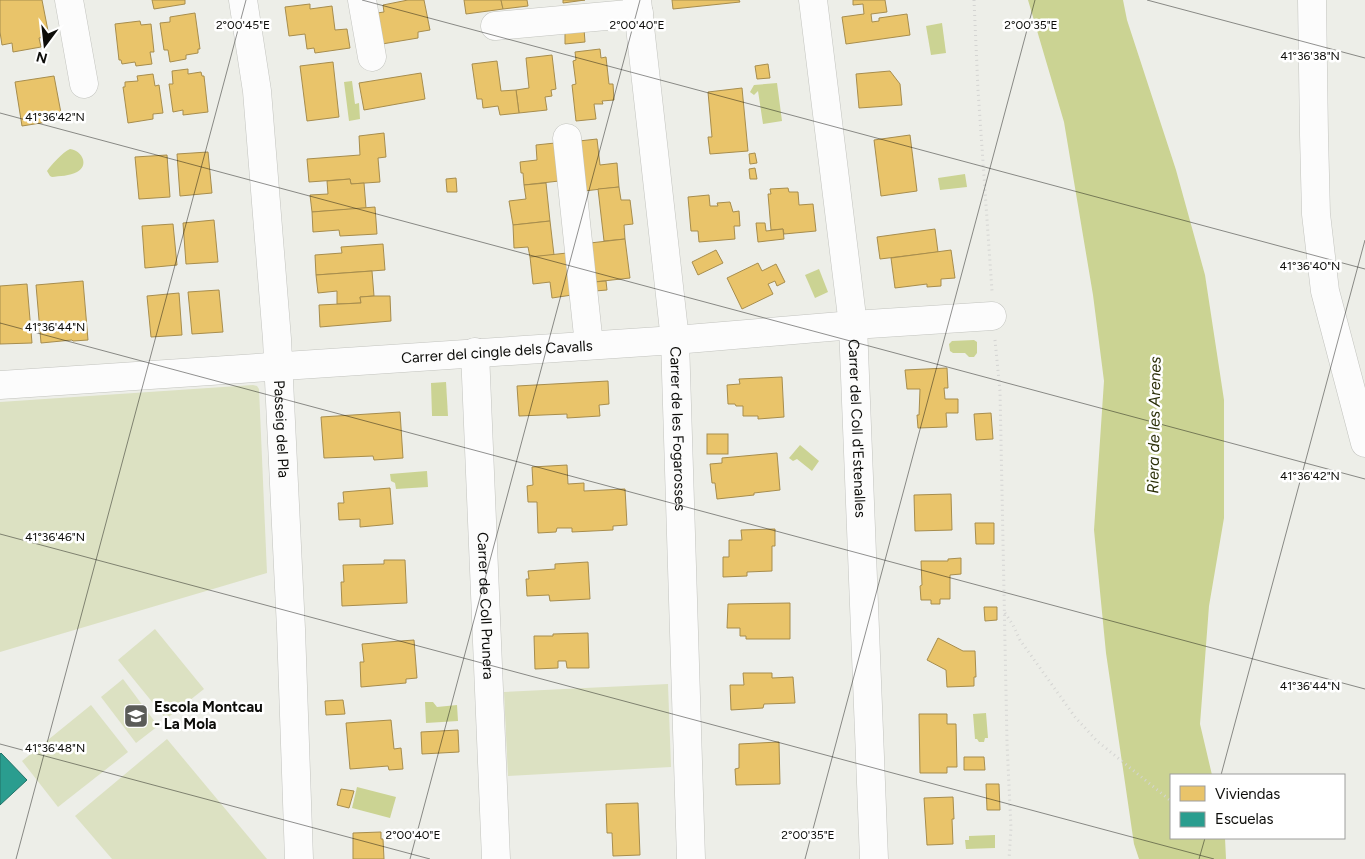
<svg xmlns="http://www.w3.org/2000/svg" width="1365" height="859" viewBox="0 0 1365 859" font-family="Figtree,sans-serif">
  <style>
    .green { fill: #dce1c2 }
    .water { fill: #cbd393 }
    .homes { fill: #e9c46a; stroke: #a78d4d }
    .schools { fill: #2a9d8f; stroke: #217267 }
    .lines { fill: none; stroke-linecap: round; stroke-linejoin: round }
    .minor-casing { stroke: #c2c3be; stroke-width: 29 }
    .path { stroke: #d4d4d2; stroke-width: 3; stroke-dasharray: 1 4; stroke-linecap: butt }
    .minor { stroke: #fcfcfc; stroke-width: 28 }
    .ticks { fill: none; stroke: #0d0d0a; stroke-width: 1; stroke-opacity: 0.45 }
    .labels { text-anchor: middle; dominant-baseline: central; stroke-width: 5; stroke-linejoin: round; paint-order: stroke }
    .street-label { font-size: 15px; fill: #0d0d0a; stroke: #fff }
    .poi-label { font-size: 15px; font-weight: bold; fill: #0d0d0a; stroke: #fff; text-anchor: start }
    .water-label { font-size: 16px; font-style: italic; fill: #2a2e07; stroke: #fff }
    .ticks-label { font-size: 12px; text-anchor: middle; fill: #0d0d0a; stroke: #fff; stroke-width: 5; stroke-linejoin: round; paint-order: stroke }
  </style>
  <rect width="100%" height="100%" fill="#edeee8"/>
  <g class="green">
    <polygon points="253,385 257,386 259,389 267,573 0,652 0,402"/>
    <polygon points="155,629 204,689 166,719 118,660"/>
    <polygon points="123,679 158,726 136,743 101,697"/>
    <polygon points="668,684 671,767 508,776 504,692"/>
    <polygon points="91,705 128,752 58,807 22,761"/>
    <polygon points="167,739 267,859 112,859 75,816"/>
  </g>
  <g class="water">
    <polygon points="1028,0 1123,0 1127,20 1176,170 1205,275 1224,400 1224,518 1209,606 1200,724 1212,775 1171,775 1171,838 1225,838 1226,859 1139,859 1134,844 1106,653 1094,530 1104,381 1093,295 1064,122"/>
    <polygon points="942,23 946,53 931,55 926,26"/>
    <polygon points="352,81 355,104 359,103 360,119 349,121 344,82"/>
    <polygon points="777,83 782,121 763,124 758,91 754,95 750,92 754,85"/>
    <path d="M70,149c13,2 19,17 7,23 -7,4 -18,4 -25,5l-2,-1 -3,-5c4,-6 16,-19 23,-22z"/>
    <polygon points="965,174 967,187 940,190 938,178"/>
    <polygon points="819,269 828,292 815,298 805,275"/>
    <polygon points="974,340 977,342 977,353 974,357 969,357 965,353 953,353 950,351 949,344 952,341"/>
    <polygon points="446,382 448,416 432,416 431,383"/>
    <polygon points="800,445 819,461 812,471 797,459 793,461 789,458"/>
    <polygon points="427,471 428,487 396,489 395,483 391,481 390,474"/>
    <polygon points="425,702 433,702 437,707 457,705 458,721 426,723"/>
    <polygon points="986,713 988,738 985,738 984,742 979,742 977,739 975,739 973,714"/>
    <polygon points="357,787 396,797 390,818 352,808"/>
    <polygon points="995,835 995,848 966,849 965,840 969,840 969,836"/>
  </g>
  <g class="homes">
    <polygon points="0,0 42,0 49,36 39,38 41,47 13,52 12,43 2,45 0,32"/>
    <polygon points="152,0 185,0 185,4 154,9"/>
    <polygon points="408,0 424,0 430,30 418,32 418,38 382,44 377,13 384,12 383,5"/>
    <polygon points="464,0 501,0 503,9 466,14"/>
    <polygon points="501,0 527,0 528,6 503,9"/>
    <polygon points="563,0 585,0 563,3"/>
    <polygon points="672,0 739,0 740,2 673,9"/>
    <polygon points="853,0 885,0 887,12 871,14 872,22 879,21 879,18 907,14 910,35 846,44 842,17 864,14 863,4 853,5"/>
    <polygon points="310,4 310,9 332,6 335,30 347,29 350,48 315,53 314,48 307,49 305,34 289,36 285,7"/>
    <polygon points="195,13 200,49 198,49 198,53 186,55 186,59 170,62 168,50 164,50 160,23 170,22 170,17"/>
    <polygon points="140,21 141,25 151,24 154,52 150,52 152,64 136,66 135,62 122,64 121,60 119,60 115,24"/>
    <polygon points="584,29 585,42 565,44 565,31"/>
    <polygon points="600,49 601,58 606,57 609,84 613,84 614,100 602,101 603,104 594,104 596,119 576,121 572,85 576,84 573,61 576,60 575,52"/>
    <polygon points="552,55 556,89 551,90 552,96 545,97 547,110 519,113 516,90 529,88 526,58"/>
    <polygon points="497,61 501,91 516,90 519,113 500,115 498,106 483,108 482,99 477,99 472,64"/>
    <polygon points="333,62 339,117 307,121 300,66"/>
    <polygon points="768,64 770,78 757,79 755,66"/>
    <polygon points="188,69 188,74 201,72 202,76 204,76 208,112 183,115 183,110 173,112 169,84 173,84 172,71"/>
    <polygon points="890,71 900,84 902,105 859,108 856,74"/>
    <polygon points="421,73 425,99 364,110 359,83"/>
    <polygon points="153,74 155,86 159,85 163,113 153,114 153,119 128,123 123,87 125,87 125,82 138,81 137,76"/>
    <polygon points="54,76 61,113 46,115 47,122 22,126 15,82"/>
    <polygon points="742,88 748,151 710,154 708,137 712,137 708,92"/>
    <polygon points="384,133 386,157 378,158 380,182 351,184 350,179 309,182 307,159 360,155 359,136"/>
    <polygon points="910,135 917,191 881,196 874,140"/>
    <polygon points="597,139 600,165 617,163 619,187 584,191 579,141"/>
    <polygon points="555,143 559,181 524,185 523,173 521,173 520,162 537,160 536,145"/>
    <polygon points="208,152 212,193 180,196 177,154"/>
    <polygon points="755,153 757,163 750,164 749,154"/>
    <polygon points="167,155 170,197 139,199 135,157"/>
    <polygon points="755,168 757,179 750,179 749,169"/>
    <polygon points="456,178 457,192 447,192 446,179"/>
    <polygon points="350,179 351,184 364,183 366,208 312,212 310,195 328,194 327,181"/>
    <polygon points="546,183 550,221 513,225 509,201 526,199 524,185"/>
    <polygon points="619,187 621,200 630,200 633,224 624,225 625,239 604,241 598,189"/>
    <polygon points="788,188 789,192 798,192 799,205 813,204 816,231 784,234 783,229 771,230 768,194 771,194 770,189"/>
    <polygon points="709,195 710,206 718,206 717,203 730,202 733,212 739,211 740,226 734,226 735,239 699,242 698,231 691,231 688,197"/>
    <polygon points="375,207 377,234 340,236 339,230 313,232 312,212"/>
    <polygon points="214,220 218,262 186,264 183,223"/>
    <polygon points="550,221 554,255 530,257 528,247 514,248 513,225"/>
    <polygon points="756,223 765,223 766,231 783,229 784,239 758,242"/>
    <polygon points="173,224 177,265 145,268 142,226"/>
    <polygon points="935,229 938,252 880,259 877,237"/>
    <polygon points="625,239 630,278 594,282 590,243"/>
    <polygon points="383,244 385,270 316,275 315,255 342,253 341,247"/>
    <polygon points="716,250 723,263 698,275 692,262"/>
    <polygon points="951,250 955,278 941,279 941,286 927,287 927,284 895,288 891,258"/>
    <polygon points="567,253 572,295 552,298 550,282 533,284 530,257"/>
    <polygon points="758,263 762,271 776,264 785,282 777,286 775,281 768,284 773,294 742,309 727,278"/>
    <polygon points="372,271 374,296 360,297 361,303 337,304 337,291 318,293 316,275"/>
    <polygon points="83,281 88,340 73,341 72,340 41,343 36,285"/>
    <polygon points="606,281 607,290 595,291 594,282"/>
    <polygon points="27,284 32,343 0,344 0,286"/>
    <polygon points="219,290 223,332 192,334 188,292"/>
    <polygon points="179,293 182,335 151,337 147,296"/>
    <polygon points="374,296 390,296 391,321 320,327 319,305 361,303 360,297"/>
    <polygon points="947,368 948,388 944,388 945,399 958,399 958,413 946,413 947,427 918,428 917,415 919,415 920,389 907,389 905,370"/>
    <polygon points="782,377 784,417 758,419 758,416 743,416 743,406 736,406 735,404 728,404 727,385 740,384 739,379"/>
    <polygon points="608,381 609,404 599,405 600,416 567,418 567,414 519,416 517,386"/>
    <polygon points="400,412 403,458 374,460 373,456 324,458 321,417"/>
    <polygon points="991,413 993,439 976,440 974,414"/>
    <rect x="707" y="434" width="21" height="20"/>
    <polygon points="777,453 780,490 754,493 754,495 717,499 715,483 712,483 710,464 722,463 722,458"/>
    <polygon points="567,465 568,484 584,483 584,491 625,489 627,525 613,526 613,530 572,532 572,528 557,528 556,532 538,533 537,502 528,502 527,486 533,485 532,467"/>
    <polygon points="390,488 393,524 360,527 360,519 339,520 338,503 344,503 343,492"/>
    <polygon points="951,494 952,530 915,531 914,495"/>
    <polygon points="975,523 994,523 994,544 976,544"/>
    <polygon points="775,529 775,546 772,546 772,571 747,572 747,576 723,577 723,557 729,557 729,540 742,540 741,530"/>
    <polygon points="961,558 961,574 950,575 950,599 940,599 940,604 931,604 931,600 921,600 920,586 922,585 921,561 948,561 948,559"/>
    <polygon points="384,560 405,560 407,603 342,606 341,582 344,582 343,565 384,564"/>
    <polygon points="588,562 590,599 550,601 549,595 527,596 526,579 529,579 528,571 555,569 555,564"/>
    <polygon points="790,603 790,639 746,639 746,636 740,636 740,628 727,628 728,604"/>
    <polygon points="984,607 997,607 997,620 985,621"/>
    <polygon points="588,633 589,668 567,668 566,661 558,661 558,668 535,669 534,636 553,636 553,634"/>
    <polygon points="938,638 963,651 975,651 976,677 974,677 974,686 947,687 946,670 927,660"/>
    <polygon points="414,640 417,678 406,679 406,683 361,687 360,662 364,662 362,644"/>
    <polygon points="743,673 772,673 772,678 793,677 795,703 764,704 763,708 731,710 730,685 744,685"/>
    <polygon points="343,700 345,714 326,715 325,701"/>
    <polygon points="919,714 947,714 947,724 956,724 957,767 947,767 947,773 920,773"/>
    <polygon points="391,720 394,749 401,748 403,769 389,770 388,766 350,769 346,723"/>
    <polygon points="458,730 459,752 422,754 421,732"/>
    <polygon points="779,742 780,784 736,785 735,769 739,768 739,744"/>
    <polygon points="964,757 984,757 985,770 964,770"/>
    <polygon points="986,784 999,784 1000,810 987,810"/>
    <polygon points="341,789 354,791 349,808 337,805"/>
    <polygon points="953,797 954,819 952,819 953,844 927,845 924,798"/>
    <polygon points="638,803 640,855 613,856 612,833 607,833 606,804"/>
    <polygon points="381,832 381,839 383,839 384,859 353,859 353,833"/>
  </g>
  <polygon class="schools" points="1,753 27,780 0,805 0,754"/>
  <g class="lines">
    <defs>
      <g id="minor">
        <polyline points="69,0 84,84"/>
        <path id="s1" d="M243,0l14,91 20,248 14,290 8,230"/>
        <polyline points="362,0 372,57"/>
        <path id="s2" d="M637,0l38,340 16,519"/>
        <path id="s3" d="M813,0l40,325 21,534"/>
        <polyline points="1312,0 1314,135 1316,214 1325,291 1365,443"/>
        <polyline points="495,26 639,13"/>
        <polyline points="567,138 589,345"/>
        <path id="s4" d="M475,352l21,507"/>
        <path id="s5" d="M0,385l675,-45 178,-15 139,-9"/>
      </g>
    </defs>
    <use href="#minor" class="minor-casing"/>
    <g class="path">
      <polyline points="974,0 978,90 992,291"/>
      <polyline points="995,340 1000,391 1007,743 1011,828 1009,859"/>
      <polyline points="1005,613 1013,625 1020,640 1075,717 1097,741 1171,801"/>
    </g>
    <use href="#minor" class="minor"/>
  </g>
  <path class="ticks" d="M362,0l1003,269M1147,0l218,58M0,113l1365,366M0,323l1365,366M0,534l1214,325M0,744l430,115M1221,775l144,-535M16,859l230,-859M410,859l230,-859M805,859l230,-859M1199,859l6,-21"/>
  <defs>
    <symbol id="school-square" viewBox="-11 -11 22 22"><rect x="-9" y="-9" width="18" height="18" rx="4" fill="#5b5c58" stroke="#fff"/><path d="M0-5L7-2L0 1L-7-2ZM-4 1L0 2.5L4 1V4Q0 6-4 4Z" fill="#fff"/></symbol>
  </defs>
  <g fill-rule="evenodd">
    <use href="#school-square" x="122" y="702" width="28" height="28"/>
  </g>
  <g class="labels">
    <g class="street-label">
      <text stroke="none"><textPath href="#s5" startOffset="498">Carrer del cingle dels Cavalls</textPath></text>
      <text stroke="none"><textPath href="#s3" startOffset="431">Carrer del Coll d'Estenalles</textPath></text>
      <text stroke="none"><textPath href="#s1" startOffset="431">Passeig del Pla</textPath></text>
      <text stroke="none"><textPath href="#s2" startOffset="431">Carrer de les Fogarosses</textPath></text>
      <text stroke="none"><textPath href="#s4" startOffset="254">Carrer de Coll Prunera</textPath></text>
    </g>
    <g class="poi-label">
      <text x="154" y="707">Escola Montcau<tspan x="154" dy="17">- La Mola</tspan></text>
    </g>
    <g class="water-label">
      <text transform="translate(1154 425) rotate(-89)">Riera de les Arenes</text>
    </g>
  </g>
  <g class="ticks-label">
    <text x="243" y="29">2°00'45"E</text>
    <text x="637" y="29">2°00'40"E</text>
    <text x="1031" y="29">2°00'35"E</text>
    <text x="1310" y="60">41°36'38"N</text>
    <text x="55" y="121">41°36'42"N</text>
    <text x="1310" y="270">41°36'40"N</text>
    <text x="55" y="331">41°36'44"N</text>
    <text x="1310" y="480">41°36'42"N</text>
    <text x="55" y="541">41°36'46"N</text>
    <text x="1310" y="690">41°36'44"N</text>
    <text x="55" y="752">41°36'48"N</text>
    <text x="413" y="839">2°00'40"E</text>
    <text x="808" y="839">2°00'35"E</text>
  </g>
  <rect x="1170" y="774" width="175" height="65" fill="#ffffff" stroke="#9e9e9d"/>
  <rect x="1180" y="786" width="25" height="15" fill="#e9c46a" stroke="#9e9e9d"/>
  <text x="1215" y="799" font-size="15" fill="#0d0d0a">Viviendas</text>
  <rect x="1180" y="812" width="25" height="15" fill="#2a9d8f" stroke="#9e9e9d"/>
  <text x="1215" y="824" font-size="15" fill="#0d0d0a">Escuelas</text>
  <g transform="translate(45 45) rotate(195)" stroke="#ffffff" stroke-width="4" paint-order="stroke">
  <path d="M0-4L9 19L0 12L-9 19Z" fill="#0d0d0a"/>
  <text y="-8" font-size="14" font-weight="bold" text-anchor="middle" fill="#0d0d0a">N</text>
  </g>
</svg>
